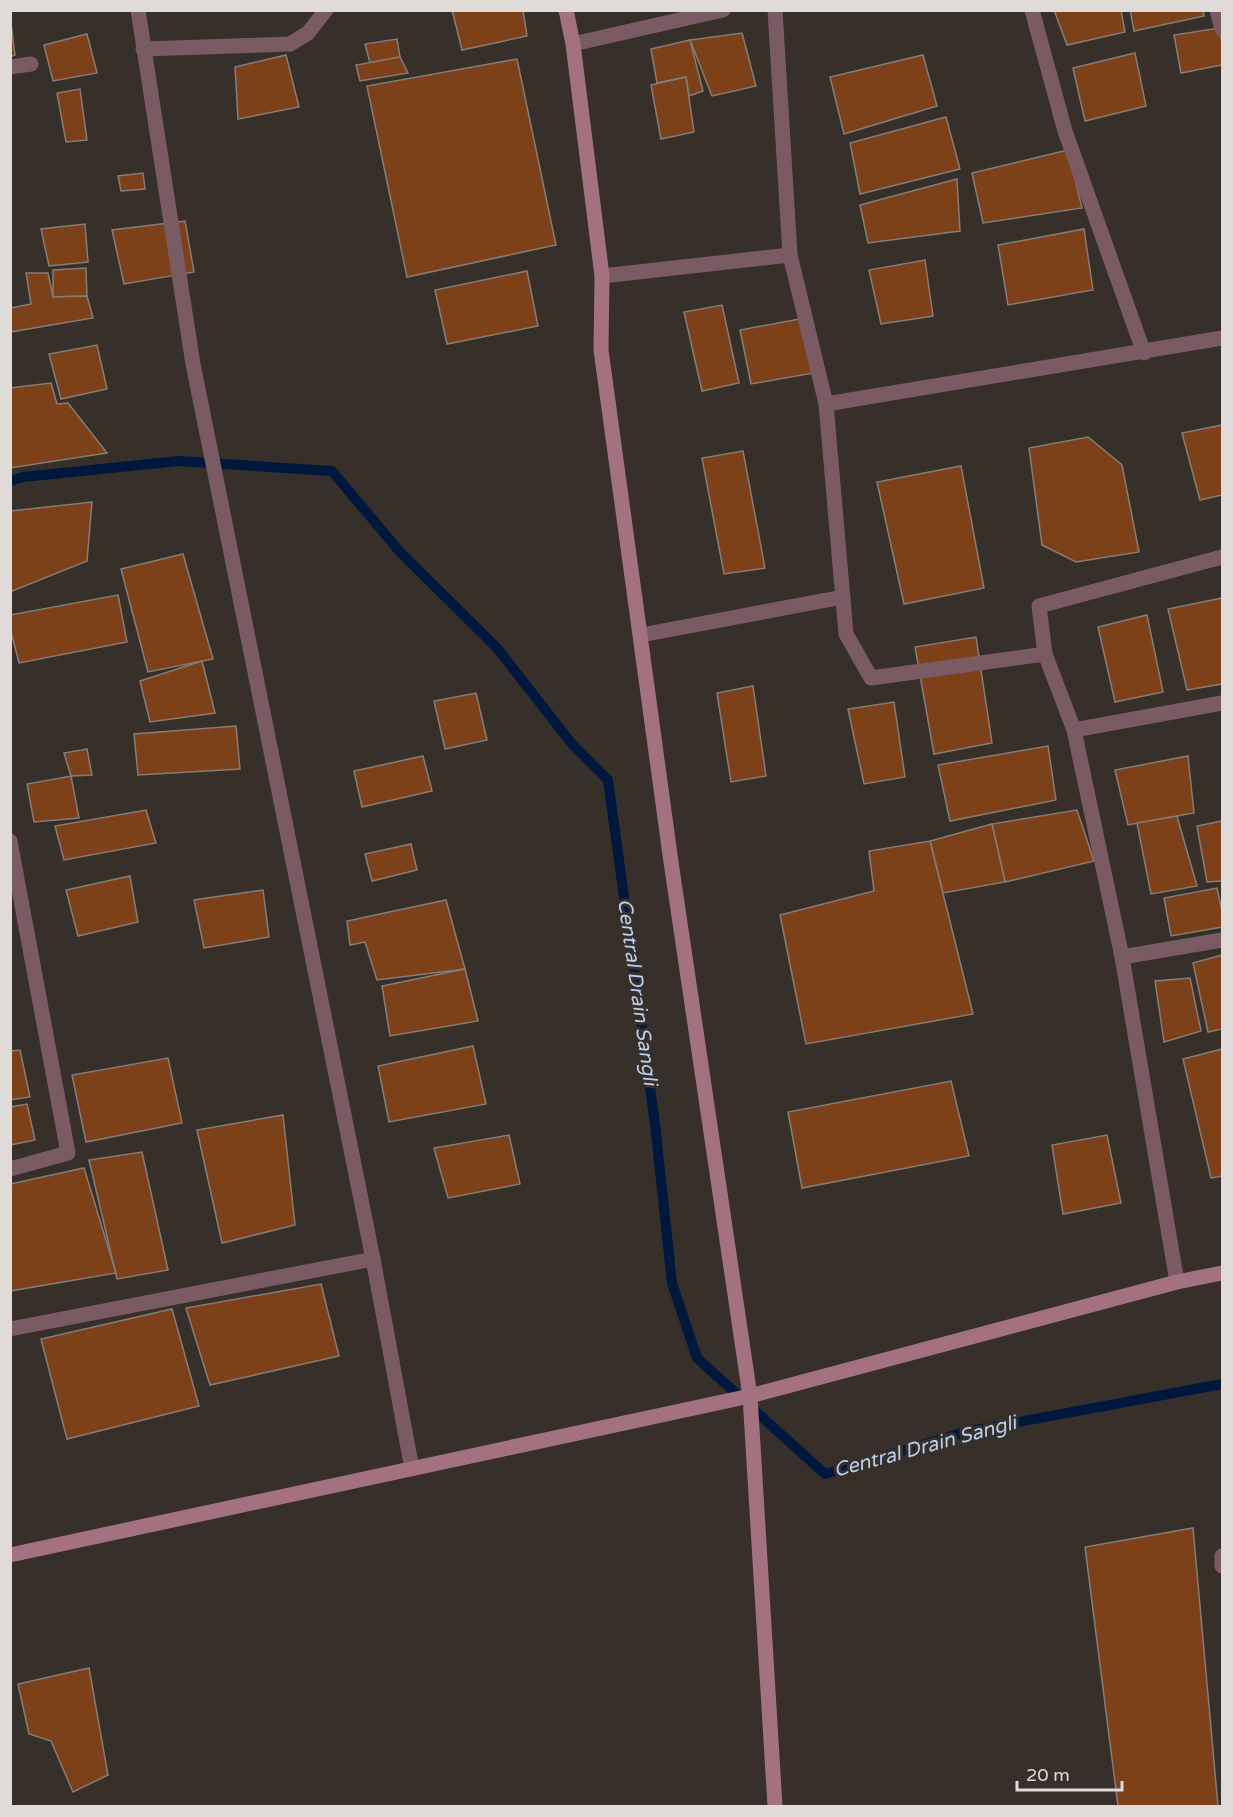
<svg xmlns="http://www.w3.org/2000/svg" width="1233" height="1817" viewBox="0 0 1233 1817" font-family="'Varela Round',sans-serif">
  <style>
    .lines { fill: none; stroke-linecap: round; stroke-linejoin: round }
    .stream { stroke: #00183d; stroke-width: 10 }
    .building { fill: #7d411a; stroke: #877d78; stroke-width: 1.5 }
    .street { stroke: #7a5b64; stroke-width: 15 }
    .secondary { stroke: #a37180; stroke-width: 15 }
    .labels { text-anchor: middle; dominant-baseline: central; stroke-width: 6; stroke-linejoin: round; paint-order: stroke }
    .water-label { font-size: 20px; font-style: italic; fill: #b8d0ef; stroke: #372f2a }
  </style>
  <rect width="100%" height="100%" fill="#372f2a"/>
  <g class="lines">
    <polyline class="stream" points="10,481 23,477 179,461 332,471 400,552 497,648 572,744 608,780 655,1124 672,1283 697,1358 825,1474 965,1432 1222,1384"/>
  </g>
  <g class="building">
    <polygon points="452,10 523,10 527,36 462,50"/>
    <polygon points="1054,10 1121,10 1125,32 1067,45"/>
    <polygon points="1130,10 1203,10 1204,16 1134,31"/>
    <polygon points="10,15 15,55 10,57"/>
    <polygon points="1219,28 1222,43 1222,65 1181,73 1174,35"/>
    <polygon points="742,33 756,86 712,96 690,40"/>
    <polygon points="87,34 97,73 53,81 44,45"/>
    <polygon points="397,39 400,57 370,63 365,44"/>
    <polygon points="690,40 703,91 689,96 686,77 657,83 651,49"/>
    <polygon points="1135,53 1146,106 1085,121 1073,68"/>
    <polygon points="286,55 299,107 238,119 235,67"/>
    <polygon points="923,55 937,106 844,134 830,77"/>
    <polygon points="400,57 408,73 360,81 356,65"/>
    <polygon points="517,59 556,245 407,277 367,86"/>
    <polygon points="686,77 694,132 661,139 651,85"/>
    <polygon points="80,89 87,140 66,142 57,93"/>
    <polygon points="946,117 960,169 860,194 850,143"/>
    <polygon points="1068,150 1082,208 983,223 972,173"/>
    <polygon points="143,173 145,189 121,191 118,176"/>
    <polygon points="957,179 960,231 868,243 860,205"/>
    <polygon points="185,221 194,272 124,284 112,230"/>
    <polygon points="85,224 88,262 49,266 41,229"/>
    <polygon points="1084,229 1093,290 1008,305 998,245"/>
    <polygon points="925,260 933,316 881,324 869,270"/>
    <polygon points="86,268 87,296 53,297 53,270"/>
    <polygon points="527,271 538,326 447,344 435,290"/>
    <polygon points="26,273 48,273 53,297 87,296 93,318 10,332 10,308 31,304"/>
    <polygon points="722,305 739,383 702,391 684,312"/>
    <polygon points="799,319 814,373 751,384 740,330"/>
    <polygon points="97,345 107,389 61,399 49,354"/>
    <polygon points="51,383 57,404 68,403 107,453 10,468 10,388"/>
    <polygon points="1222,425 1222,495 1200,500 1182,433"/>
    <polygon points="1088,437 1122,465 1139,552 1076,562 1042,545 1029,448"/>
    <polygon points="743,451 765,568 724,574 702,458"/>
    <polygon points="961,466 984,588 904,604 877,482"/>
    <polygon points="92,502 87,561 10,592 10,511"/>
    <polygon points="183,554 213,659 148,672 121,569"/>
    <polygon points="118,595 127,642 19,663 10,628 10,615"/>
    <polygon points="1222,598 1222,684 1187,690 1168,609"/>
    <polygon points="1147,615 1163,692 1115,702 1098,627"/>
    <polygon points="976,637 992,743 934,754 915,647"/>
    <polygon points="202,661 215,713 150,722 140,681"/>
    <polygon points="753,686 766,776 731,782 717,693"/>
    <polygon points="476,693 487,740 445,749 434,701"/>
    <polygon points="894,702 905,777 864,784 848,709"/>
    <polygon points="236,726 240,769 138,775 134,734"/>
    <polygon points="1048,746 1056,800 950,821 938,765"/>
    <polygon points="87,749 92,775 71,776 64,753"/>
    <polygon points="423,756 432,791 362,807 354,771"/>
    <polygon points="1188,756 1194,813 1128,825 1115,770"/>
    <polygon points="71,776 79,818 34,822 27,784"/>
    <polygon points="146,810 156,843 64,860 55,826"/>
    <polygon points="1077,810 1094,861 1005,882 992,824"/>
    <polygon points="1177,816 1197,886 1151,894 1137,823"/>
    <polygon points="1222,821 1222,881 1207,882 1197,826"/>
    <polygon points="992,824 1005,882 943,893 930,841"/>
    <polygon points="930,841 973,1014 806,1044 780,915 874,891 869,851"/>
    <polygon points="411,844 417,870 372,881 365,854"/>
    <polygon points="130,876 138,922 78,936 66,890"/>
    <polygon points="1217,888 1222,911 1222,927 1171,936 1164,898"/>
    <polygon points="263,890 269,937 204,948 194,900"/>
    <polygon points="446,900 465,969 377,980 365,942 350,945 347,921"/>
    <polygon points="1222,955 1222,1029 1208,1032 1193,963"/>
    <polygon points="465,969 478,1021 390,1036 382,986"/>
    <polygon points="1190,978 1201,1031 1164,1042 1155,981"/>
    <polygon points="473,1046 486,1104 389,1122 378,1066"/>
    <polygon points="1222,1049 1222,1176 1211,1178 1183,1059"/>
    <polygon points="20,1050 30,1097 10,1100 10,1051"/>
    <polygon points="168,1058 182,1123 86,1142 72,1075"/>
    <polygon points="951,1081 969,1156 802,1188 788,1112"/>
    <polygon points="27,1104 35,1140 10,1145 10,1107"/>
    <polygon points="283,1115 295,1225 222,1243 197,1130"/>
    <polygon points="509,1135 520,1184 448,1198 434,1148"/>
    <polygon points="1107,1135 1121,1203 1063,1214 1052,1145"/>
    <polygon points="142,1152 168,1270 117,1279 89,1160"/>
    <polygon points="84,1168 116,1273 10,1291 10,1184"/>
    <polygon points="321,1284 339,1356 210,1385 186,1308"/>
    <polygon points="172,1309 199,1406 67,1439 41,1339"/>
    <polygon points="1193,1528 1218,1806 1118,1806 1085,1547"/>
    <polygon points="89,1668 108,1775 73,1792 51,1741 29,1734 18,1684"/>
  </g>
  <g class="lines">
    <g class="street">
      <polyline points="138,10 193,364 373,1259 412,1469"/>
      <polyline points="775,10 790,255"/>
      <polyline points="1032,10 1065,131 1144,353"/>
      <polyline points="1217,10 1222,29"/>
      <polyline points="573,44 723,10"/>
      <polyline points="143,49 290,44 308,33 326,10"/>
      <polyline points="10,67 31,64"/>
      <polyline points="602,276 790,255 826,404"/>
      <polyline points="641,635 843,597"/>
      <polyline points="1045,654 871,678 846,634 826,404 1222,338"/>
      <polyline points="1074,730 1222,703"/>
      <polyline points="10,841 68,1153 10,1169"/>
      <polyline points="1122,957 1222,940"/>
      <polyline points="1177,1282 1122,957 1074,730 1045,654 1039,606 1222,557"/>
      <polyline points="10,1329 373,1259"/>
      <polyline points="1222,1556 1222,1566"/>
    </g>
    <g class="secondary">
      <polyline points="566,10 573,44 602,276 601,350 671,862 750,1396 775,1806"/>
      <polyline points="10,1555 750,1396 1177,1282 1222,1273"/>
    </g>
  </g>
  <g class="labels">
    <g class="water-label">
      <text transform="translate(637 992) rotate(82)">Central Drain Sangli</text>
      <text transform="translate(925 1447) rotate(-15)">Central Drain Sangli</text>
    </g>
  </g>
  <rect width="1233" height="1817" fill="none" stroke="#e0dad8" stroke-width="24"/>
  <path d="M1017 1781v9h105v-9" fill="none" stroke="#e0dad8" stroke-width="3"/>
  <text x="1026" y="1781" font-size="18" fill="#e0dad8" stroke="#372f2a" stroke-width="4.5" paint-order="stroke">20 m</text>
</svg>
